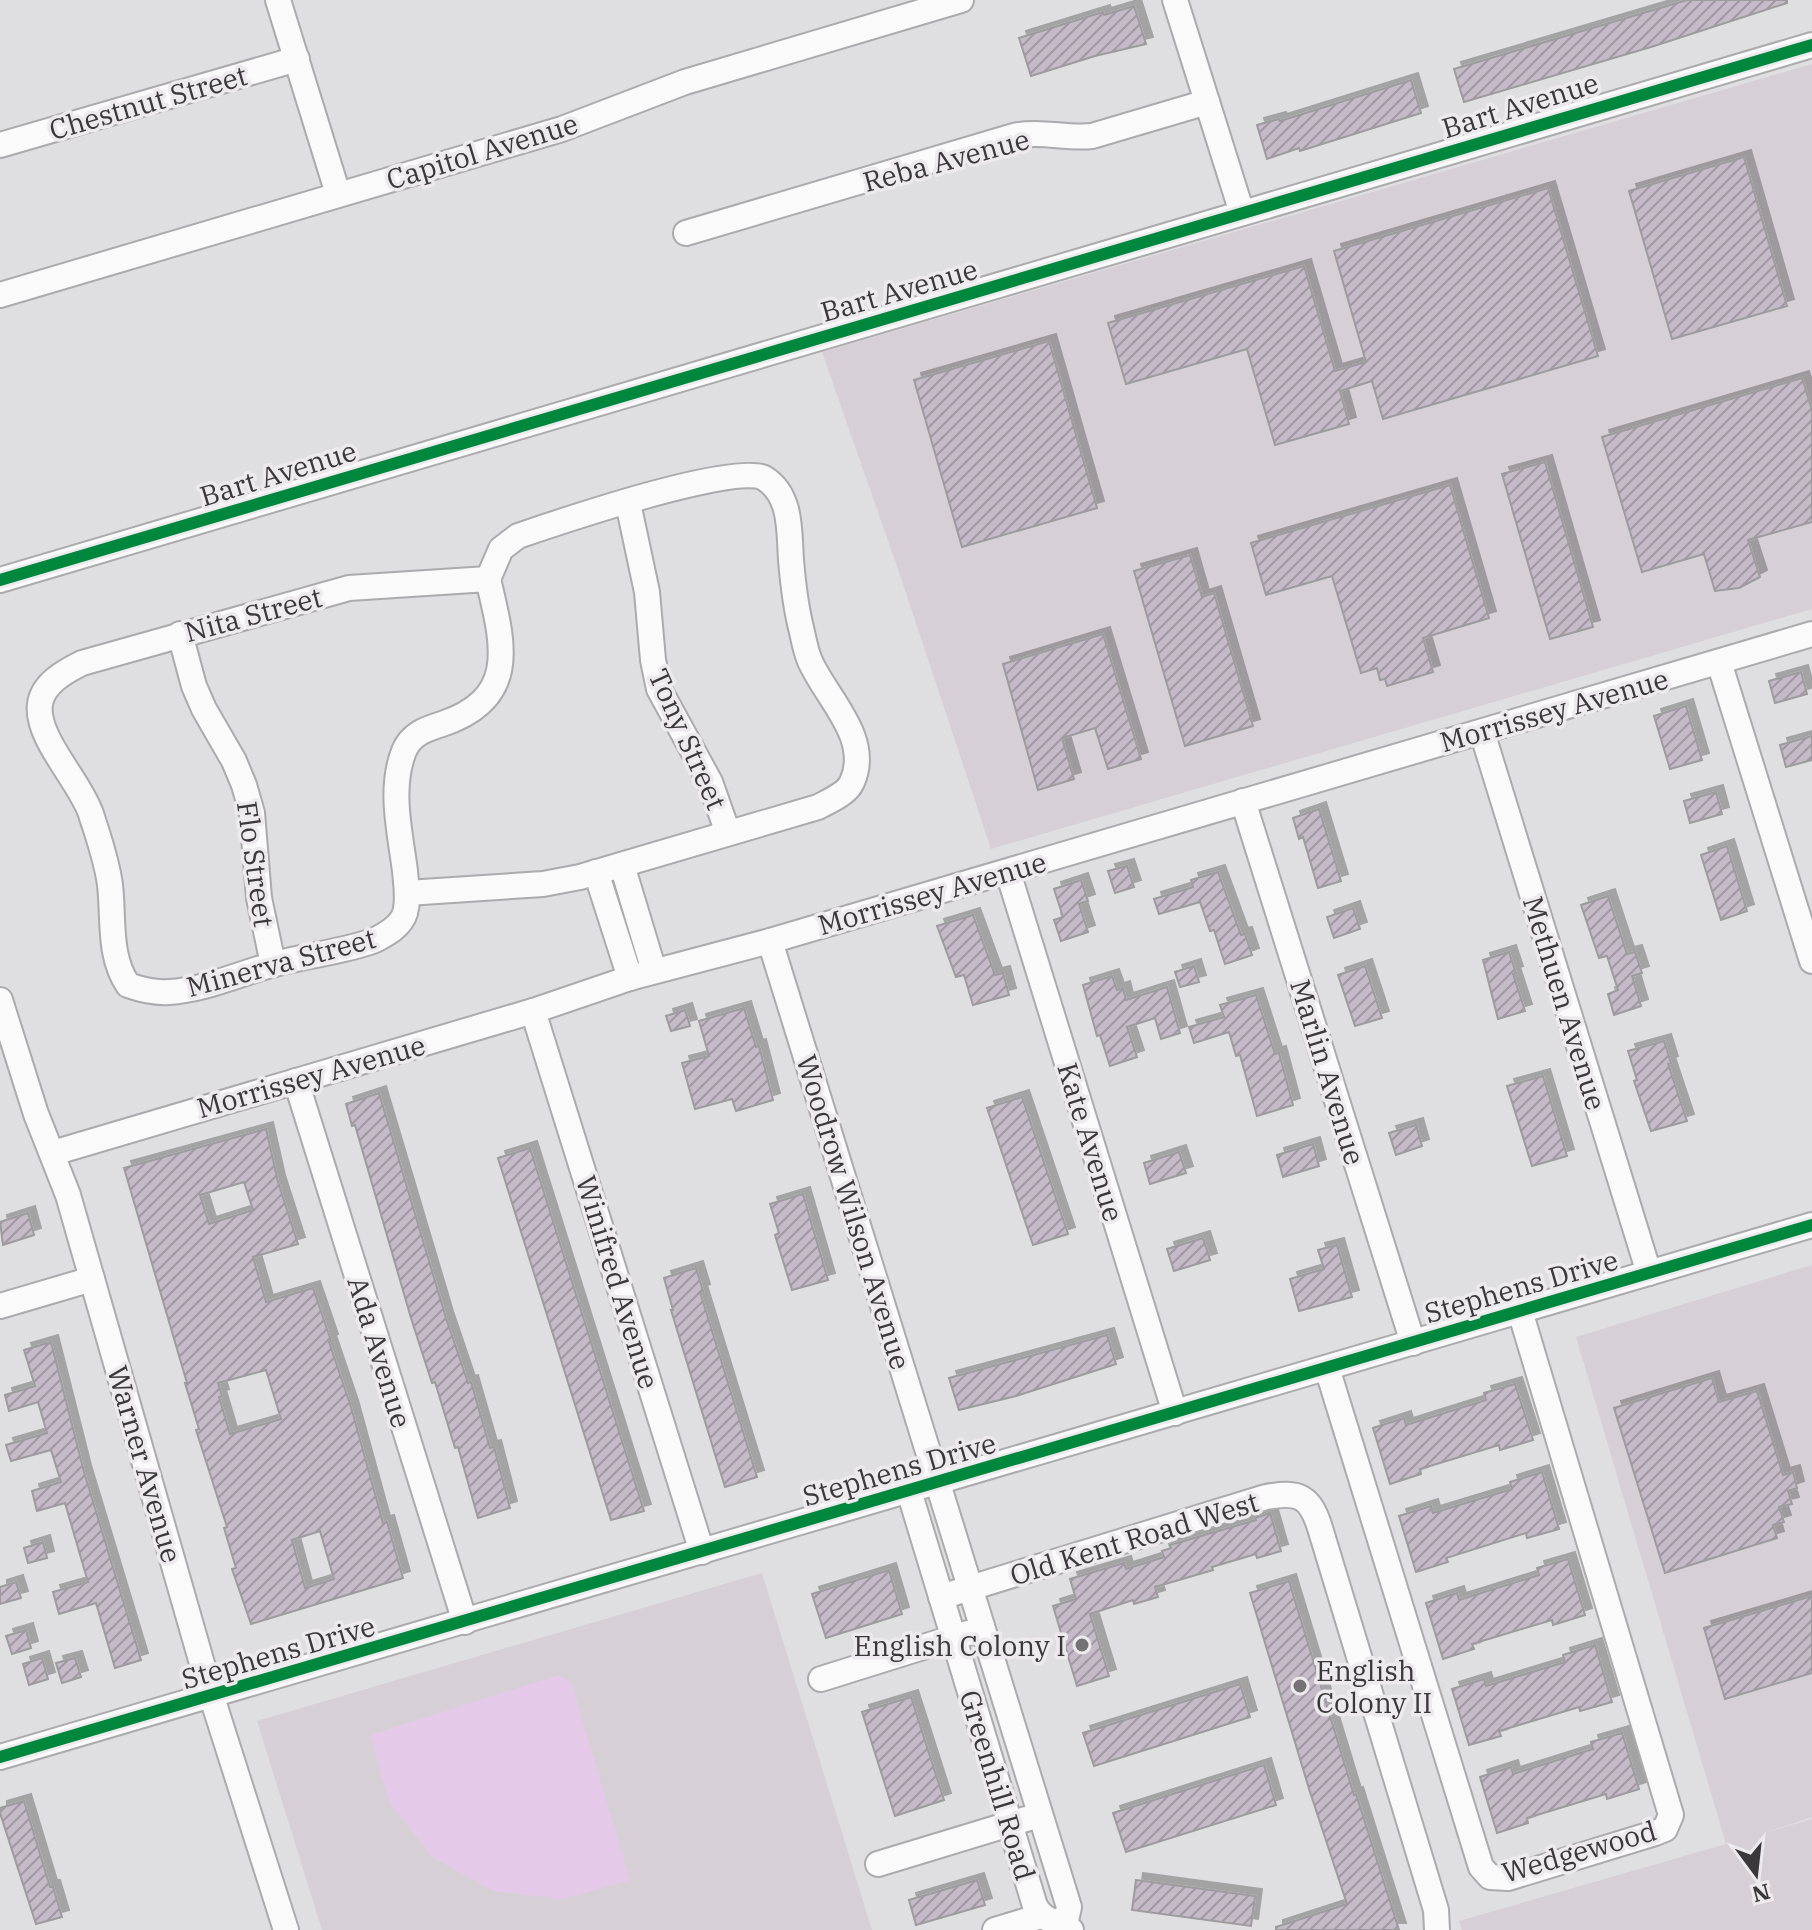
<svg xmlns="http://www.w3.org/2000/svg" width="1812" height="1930" viewBox="0 0 1812 1930" font-family="'IBM Plex Serif',serif">
  <style>
    .built { fill: #d6d0d6 }
    .grass { fill: #e4c9e9 }
    .building { fill: url(#building-hatch); stroke: #9c9b9d; stroke-width: 2; fill-rule: evenodd; filter: url(#shadow) }
    .lines { fill: none; stroke-linecap: round; stroke-linejoin: round }
    .minor-casing { stroke: #abaaac; stroke-width: 28 }
    .minor { stroke: #fafafa; stroke-width: 24 }
    .cycleway-casing { stroke: #edeaee; stroke-width: 17 }
    .cycleway { stroke: #00873e; stroke-width: 12 }
    .poi-dot { fill: #747274; stroke: #edeaee; stroke-width: 3 }
    .labels { text-anchor: middle; dominant-baseline: central; stroke-width: 7; stroke-linejoin: round; paint-order: stroke }
    .street-label { font-size: 28px; fill: #3a383a; stroke: #edeaee }
    .poi-label { font-size: 28px; fill: #3a383a; stroke: #edeaee; text-anchor: end }
  </style>
  <defs>
    <pattern id="building-hatch" width="6" height="6" patternUnits="userSpaceOnUse" patternTransform="scale(2)"><rect width="6" height="6" fill="#c5bac7"/><path d="M-1 1l2-2M0 6l6-6M5 7l2-2" fill="none" stroke="#a198a3"/></pattern>
    <filter id="shadow"><feDropShadow dx="7" dy="-7" stdDeviation="0" flood-color="#0004"/></filter>
  </defs>
  <rect width="100%" height="100%" fill="#dfdee0"/>
  <g class="built">
    <polygon points="1812,64 1812,609 991,849 899,572 822,352"/>
    <polygon points="1812,1265 1812,1817 1757,1835 1812,1819 1812,1930 1462,1930 1459,1921 1726,1844 1576,1337"/>
    <polygon points="762,1573 872,1930 322,1930 257,1721"/>
  </g>
  <polygon class="grass" points="559,1675 571,1682 630,1880 562,1899 493,1891 432,1857 389,1802 370,1735"/>
  <g class="building">
    <polygon points="1687,0 1787,0 1787,3 1651,47 1464,102 1454,69"/>
    <polygon points="1134,6 1146,44 1095,56 1031,76 1019,38 1103,12 1104,15"/>
    <polygon points="1411,80 1421,113 1300,151 1299,148 1267,159 1257,125 1279,119 1280,121"/>
    <polygon points="1744,157 1787,306 1672,339 1629,191"/>
    <polygon points="1548,188 1598,356 1383,419 1372,381 1340,391 1349,424 1275,445 1247,349 1126,384 1108,323 1304,266 1335,371 1366,362 1334,251"/>
    <polygon points="1049,341 1097,508 962,547 914,380"/>
    <polygon points="1802,378 1812,410 1812,522 1748,540 1760,577 1739,588 1715,591 1704,554 1642,572 1602,437"/>
    <polygon points="1545,462 1593,627 1550,639 1502,474"/>
    <polygon points="1450,485 1489,618 1423,638 1433,672 1387,686 1385,679 1380,680 1377,668 1361,673 1332,576 1266,595 1251,543"/>
    <polygon points="1190,555 1202,597 1214,593 1253,726 1185,746 1134,571"/>
    <polygon points="1103,634 1141,759 1108,769 1095,728 1062,738 1074,779 1038,790 1003,664"/>
    <polygon points="1801,672 1807,694 1775,703 1769,681"/>
    <polygon points="1686,706 1702,760 1670,769 1654,716"/>
    <polygon points="1812,736 1812,760 1786,767 1780,745"/>
    <polygon points="1716,792 1722,814 1690,823 1684,801"/>
    <polygon points="1319,809 1341,881 1318,888 1303,837 1299,839 1293,818"/>
    <polygon points="1727,846 1747,911 1721,920 1701,855"/>
    <polygon points="1127,866 1134,887 1115,893 1108,871"/>
    <polygon points="1218,872 1241,935 1245,934 1252,955 1225,964 1214,930 1210,931 1200,902 1159,914 1154,899 1193,887 1191,880"/>
    <polygon points="1081,880 1088,901 1079,904 1088,932 1061,941 1054,920 1063,917 1054,889"/>
    <polygon points="1608,896 1627,954 1635,952 1642,973 1632,976 1641,1006 1614,1015 1608,994 1618,990 1607,956 1599,958 1581,905"/>
    <polygon points="1353,908 1360,929 1334,938 1327,917"/>
    <polygon points="973,915 995,975 1003,973 1009,995 973,1005 964,975 956,977 937,926"/>
    <polygon points="1509,952 1516,973 1513,974 1525,1011 1498,1019 1483,960"/>
    <polygon points="1194,966 1199,982 1180,987 1175,972"/>
    <polygon points="1365,966 1382,1018 1355,1026 1338,975"/>
    <polygon points="1112,976 1117,990 1123,988 1126,1000 1167,987 1180,1033 1161,1039 1155,1018 1127,1027 1137,1057 1110,1066 1100,1035 1097,1036 1083,985"/>
    <polygon points="1256,995 1275,1054 1279,1053 1293,1105 1257,1116 1240,1055 1236,1056 1229,1032 1194,1043 1189,1027 1224,1017 1220,1005"/>
    <polygon points="744,1008 756,1047 759,1046 773,1100 736,1111 732,1099 695,1109 682,1063 709,1056 699,1021"/>
    <polygon points="685,1010 690,1026 671,1031 666,1016"/>
    <polygon points="1664,1041 1671,1063 1668,1064 1687,1121 1651,1131 1634,1081 1637,1080 1628,1051"/>
    <polygon points="1543,1076 1567,1156 1532,1166 1507,1086"/>
    <polygon points="379,1093 446,1318 468,1383 471,1382 490,1448 494,1447 510,1508 478,1518 458,1447 455,1448 435,1382 432,1383 411,1318 355,1125 352,1126 346,1104"/>
    <polygon points="1022,1097 1068,1234 1033,1245 987,1108"/>
    <polygon points="1416,1125 1422,1146 1396,1155 1389,1133"/>
    <path d="M266,1129l12,53 20,62 -45,13 13,45 47,-14 18,53 -2,1 22,65 32,116 4,-1 16,56 -152,46 -19,-55 4,-1 -12,-40 3,-1 -31,-97 3,-1 -14,-46h2l-63,-215zM244,1182l9,28 -44,14 -9,-29zM266,1370l15,49 -51,15 -11,-37 3,-1 -4,-13zM320,1531l14,48 -29,9 -13,-48z"/>
    <polygon points="1313,1144 1319,1166 1283,1177 1277,1155"/>
    <polygon points="530,1148 644,1511 611,1520 498,1158"/>
    <polygon points="1179,1152 1186,1173 1150,1184 1144,1163"/>
    <polygon points="803,1194 828,1280 792,1290 775,1235 779,1233 770,1204"/>
    <polygon points="28,1213 34,1235 3,1245 0,1222"/>
    <polygon points="1203,1238 1210,1260 1174,1271 1167,1249"/>
    <polygon points="1337,1245 1352,1297 1299,1311 1290,1279 1324,1269 1318,1250"/>
    <polygon points="696,1268 703,1291 700,1292 757,1477 725,1487 671,1310 673,1310 664,1278"/>
    <polygon points="1107,1335 1116,1364 1016,1396 959,1410 949,1378"/>
    <polygon points="51,1342 84,1472 141,1660 115,1668 96,1603 59,1614 53,1592 88,1582 65,1503 37,1511 32,1491 61,1482 51,1450 11,1461 6,1445 47,1433 38,1402 9,1411 5,1395 35,1386 24,1350"/>
    <polygon points="1712,1378 1719,1402 1757,1391 1783,1475 1793,1472 1797,1488 1788,1491 1792,1504 1779,1507 1784,1522 1773,1525 1777,1538 1665,1573 1614,1408"/>
    <polygon points="1515,1384 1533,1440 1500,1450 1499,1445 1420,1469 1421,1474 1390,1484 1373,1428 1404,1418 1406,1425 1486,1400 1484,1393"/>
    <polygon points="1542,1472 1559,1529 1527,1538 1526,1533 1446,1558 1448,1562 1416,1572 1399,1516 1431,1506 1433,1513 1512,1489 1510,1482"/>
    <polygon points="1270,1513 1281,1551 1257,1558 1256,1554 1212,1567 1213,1570 1155,1587 1158,1597 1134,1604 1133,1600 1090,1614 1109,1676 1077,1686 1053,1606 1076,1599 1070,1579 1124,1563 1126,1569 1164,1557 1162,1551 1171,1548 1170,1545 1256,1520 1255,1518"/>
    <polygon points="43,1542 47,1558 28,1563 24,1548"/>
    <polygon points="1568,1559 1585,1615 1553,1625 1552,1620 1472,1644 1474,1649 1443,1659 1426,1603 1457,1593 1459,1600 1539,1575 1537,1568"/>
    <polygon points="889,1570 902,1614 826,1638 812,1594"/>
    <polygon points="1289,1581 1354,1795 1356,1794 1399,1930 1276,1930 1276,1927 1347,1904 1310,1792 1250,1593"/>
    <polygon points="16,1582 21,1598 0,1604 0,1587"/>
    <polygon points="1812,1596 1812,1673 1725,1699 1704,1628"/>
    <polygon points="26,1630 31,1648 12,1654 6,1636"/>
    <polygon points="1595,1645 1612,1702 1580,1711 1579,1707 1499,1731 1501,1736 1469,1745 1452,1689 1484,1679 1486,1686 1565,1662 1563,1655"/>
    <polygon points="42,1658 48,1679 29,1685 23,1664"/>
    <polygon points="75,1658 81,1677 62,1683 56,1663"/>
    <polygon points="1240,1684 1250,1717 1094,1766 1083,1733"/>
    <polygon points="911,1697 944,1800 895,1816 862,1712"/>
    <polygon points="1622,1733 1639,1789 1607,1799 1606,1794 1527,1818 1528,1823 1497,1833 1480,1777 1511,1767 1513,1774 1593,1749 1591,1742"/>
    <polygon points="1264,1765 1276,1805 1126,1852 1113,1813"/>
    <polygon points="24,1801 50,1887 53,1887 62,1917 36,1924 0,1813 0,1808"/>
    <polygon points="977,1880 985,1905 916,1925 909,1900"/>
    <polygon points="1136,1880 1255,1896 1251,1926 1132,1910"/>
  </g>
  <g class="lines">
    <defs>
      <g id="minor">
        <polyline points="278,0 338,194"/>
        <polyline points="1175,0 1242,213"/>
        <polyline points="0,145 297,59"/>
        <path d="M686,233l328,-97c26,-6 52,3 78,0l115,-34"/>
        <polyline points="0,295 562,129 685,82 961,0"/>
        <polyline points="628,503 647,592 653,660 659,689 710,782 728,833"/>
        <path d="M488,579c15,64 32,119 -46,145 -16,5 -31,10 -38,27 -15,38 -4,81 1,120 1,13 4,28 0,42 -4,13 -18,21 -30,27 -31,12 -68,15 -100,24 -35,9 -70,26 -106,28 -15,1 -27,-2 -41,-7 -20,-30 -14,-66 -18,-100 -3,-24 -12,-49 -19,-71 -11,-33 -56,-77 -51,-110 3,-21 26,-33 42,-41l267,-75z"/>
        <polyline points="0,580 1812,45"/>
        <polyline points="180,634 194,686 204,709 234,761 244,785 252,813 259,898 273,964"/>
        <polyline points="1719,662 1812,961"/>
        <polyline points="1482,732 1649,1273"/>
        <polyline points="1243,801 1413,1343"/>
        <polyline points="622,865 654,971"/>
        <polyline points="596,872 630,978"/>
        <polyline points="1008,872 1175,1413"/>
        <path d="M407,893l136,-9 37,-7 238,-70c11,-6 29,-13 34,-25 20,-44 -26,-84 -42,-121 -4,-9 -6,-20 -8,-29 -6,-23 -9,-48 -11,-72 -2,-29 1,-65 -27,-82 -28,-16 -208,45 -246,58l-17,13 -13,30"/>
        <polyline points="770,941 1069,1907 1065,1925"/>
        <polyline points="0,1000 36,1114 68,1195 209,1688 286,1930"/>
        <polyline points="533,1011 702,1552"/>
        <polyline points="296,1081 465,1622"/>
        <polyline points="53,1153 533,1011 630,978 770,941 1812,634"/>
        <polyline points="0,1306 92,1279"/>
        <polyline points="1327,1368 1481,1867 1490,1877 1508,1878 1655,1833 1665,1829 1671,1815 1520,1311"/>
        <path d="M909,1491l126,415c11,19 22,12 36,24"/>
        <path d="M941,1597l325,-100c33,-6 44,-1 54,31l116,382 1,20"/>
        <polyline points="821,1679 968,1633"/>
        <polyline points="0,1757 1812,1225"/>
        <polyline points="878,1864 1026,1819"/>
        <polyline points="995,1930 1041,1916"/>
      </g>
    </defs>
    <use href="#minor" class="minor-casing"/>
    <use href="#minor" class="minor"/>
    <defs>
      <g id="cycleway">
        <polyline points="0,580 1812,45"/>
        <polyline points="0,1757 1812,1225"/>
      </g>
    </defs>
    <use href="#cycleway" class="cycleway-casing"/>
    <use href="#cycleway" class="cycleway"/>
  </g>
  <g class="poi-dot">
    <circle cx="1082" cy="1645" r="8"/>
    <circle cx="1300" cy="1686" r="8"/>
  </g>
  <g class="labels">
    <g class="street-label">
      <text transform="translate(148 102) rotate(-16)">Chestnut Street</text>
      <text transform="translate(1520 105) rotate(-17)">Bart Avenue</text>
      <text transform="translate(482 151) rotate(-17)">Capitol Avenue</text>
      <text transform="translate(946 160) rotate(-15)">Reba Avenue</text>
      <text transform="translate(899 290) rotate(-16)">Bart Avenue</text>
      <text transform="translate(278 473) rotate(-17)">Bart Avenue</text>
      <text transform="translate(253 614) rotate(-15)">Nita Street</text>
      <text transform="translate(1554 710) rotate(-16)">Morrissey Avenue</text>
      <text transform="translate(688 739) rotate(66)">Tony Street</text>
      <text transform="translate(256 864) rotate(82)">Flo Street</text>
      <text transform="translate(932 893) rotate(-16)">Morrissey Avenue</text>
      <text transform="translate(281 962) rotate(-15)">Minerva Street</text>
      <text transform="translate(1565 1003) rotate(73)">Methuen Avenue</text>
      <text transform="translate(1328 1072) rotate(73)">Marlin Avenue</text>
      <text transform="translate(311 1076) rotate(-16)">Morrissey Avenue</text>
      <text transform="translate(1091 1142) rotate(73)">Kate Avenue</text>
      <text transform="translate(854 1212) rotate(73)">Woodrow Wilson Avenue</text>
      <text transform="translate(618 1282) rotate(73)">Winifred Avenue</text>
      <text transform="translate(1521 1286) rotate(-16)">Stephens Drive</text>
      <text transform="translate(380 1352) rotate(73)">Ada Avenue</text>
      <text transform="translate(145 1464) rotate(74)">Warner Avenue</text>
      <text transform="translate(899 1469) rotate(-16)">Stephens Drive</text>
      <text transform="translate(1134 1538) rotate(-17)">Old Kent Road West</text>
      <text transform="translate(278 1652) rotate(-16)">Stephens Drive</text>
      <text transform="translate(998 1785) rotate(73)">Greenhill Road</text>
      <text transform="translate(1579 1851) rotate(-16)">Wedgewood</text>
    </g>
    <g class="poi-label">
      <text x="1066" y="1645">English Colony I</text>
      <text x="1316" y="1670" text-anchor="start">English<tspan x="1316" dy="32">Colony II</tspan></text>
    </g>
  </g>
  <g transform="translate(1756 1874) rotate(165)" stroke="#edeaee" stroke-width="6" paint-order="stroke">
  <path d="M0-6L14 30L0 20L-14 30Z" fill="#3a383a"/>
  <text y="-12" font-size="22" font-weight="bold" text-anchor="middle" fill="#3a383a">N</text>
  </g>
</svg>
